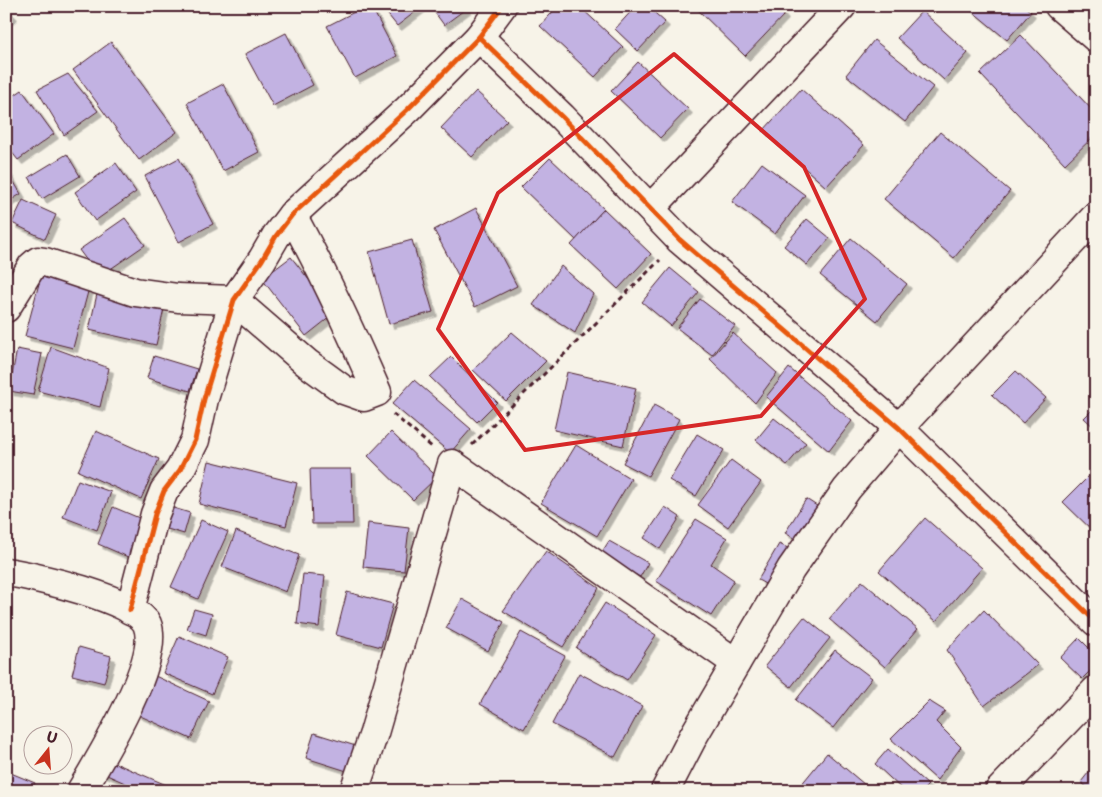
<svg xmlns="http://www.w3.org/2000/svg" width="1102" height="797" viewBox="0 0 1102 797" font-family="'Playpen Sans',sans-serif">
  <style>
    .building { fill: #c2b2e2; stroke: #4a1f2b; filter: url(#shadow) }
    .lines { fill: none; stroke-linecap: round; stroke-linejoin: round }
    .minor-casing { stroke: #4a1f2b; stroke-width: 31 }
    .path { stroke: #4a1f2b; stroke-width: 3; stroke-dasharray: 5 4; stroke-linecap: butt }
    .minor { stroke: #f7f3e8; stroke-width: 28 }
    .cycleway-casing { stroke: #f7f3e8; stroke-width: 8 }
    .cycleway { stroke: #e8590c; stroke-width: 5 }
    .marked { fill: none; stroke: #d62828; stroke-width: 4; stroke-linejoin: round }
  </style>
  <defs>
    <filter id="shadow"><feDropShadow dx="4.5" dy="4.5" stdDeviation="0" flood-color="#0004"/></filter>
  </defs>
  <rect width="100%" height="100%" fill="#f7f3e8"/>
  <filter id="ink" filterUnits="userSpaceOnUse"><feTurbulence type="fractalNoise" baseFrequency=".02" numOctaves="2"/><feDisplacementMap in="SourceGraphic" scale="10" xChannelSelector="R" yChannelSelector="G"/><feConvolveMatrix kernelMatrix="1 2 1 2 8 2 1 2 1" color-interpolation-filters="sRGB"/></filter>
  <g filter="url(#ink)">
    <g class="building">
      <polygon points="366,6 371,6 397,56 355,78 327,26"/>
      <polygon points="381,6 423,6 397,26"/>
      <polygon points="430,6 466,6 467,8 444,25"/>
      <polygon points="558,6 579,6 623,47 595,77 540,26"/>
      <polygon points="636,6 647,6 665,22 638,51 615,29"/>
      <polygon points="694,6 776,6 784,15 745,56"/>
      <polygon points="966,6 1024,6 1031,12 1007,40"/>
      <polygon points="6,8 13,15 6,22"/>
      <polygon points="922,11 968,53 944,80 897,38"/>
      <polygon points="286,33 313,85 273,106 245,54"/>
      <polygon points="1021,35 1096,114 1096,134 1065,164 980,74"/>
      <polygon points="874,40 933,87 905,122 846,75"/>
      <polygon points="111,42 177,132 139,160 73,70"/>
      <polygon points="638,62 688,109 660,138 611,91"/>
      <polygon points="68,74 98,111 64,135 37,90"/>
      <polygon points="223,84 259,152 223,171 187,103"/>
      <polygon points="801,89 864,145 826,187 763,131"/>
      <polygon points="22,90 54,134 18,160 6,145 6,101"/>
      <polygon points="476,91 507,120 472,157 441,128"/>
      <polygon points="940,132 1010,191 954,258 884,199"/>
      <polygon points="67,154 80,176 42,199 29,177"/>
      <polygon points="179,158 213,224 179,242 145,176"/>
      <polygon points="550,158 604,209 576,240 521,187"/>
      <polygon points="116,163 136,192 95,221 75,192"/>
      <polygon points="762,163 805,195 775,234 732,202"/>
      <polygon points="7,170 21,194 6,203 6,171"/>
      <polygon points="23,200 56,215 45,239 12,223"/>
      <polygon points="476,208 517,286 475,307 434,230"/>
      <polygon points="604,209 651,254 618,289 571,245"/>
      <polygon points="125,218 145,245 99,277 79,250"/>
      <polygon points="807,219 830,238 807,265 784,246"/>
      <polygon points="851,238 907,284 877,321 820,275"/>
      <polygon points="412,240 433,312 389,324 369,252"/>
      <polygon points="291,257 335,313 306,336 262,279"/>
      <polygon points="561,266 593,294 575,333 533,305"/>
      <polygon points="670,268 699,292 671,326 642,302"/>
      <polygon points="41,276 89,288 73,348 25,336"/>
      <polygon points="97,294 164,309 156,345 89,330"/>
      <polygon points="700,299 735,326 712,355 677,328"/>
      <polygon points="512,332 546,361 506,401 473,370"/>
      <polygon points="733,333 777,373 755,403 710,359"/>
      <polygon points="51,347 109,368 100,407 38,391"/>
      <polygon points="17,349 42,354 33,395 9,391"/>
      <polygon points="154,356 197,369 190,391 147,378"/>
      <polygon points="451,357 497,402 477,422 430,377"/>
      <polygon points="789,368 852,421 829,451 766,397"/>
      <polygon points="1016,371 1046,398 1023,423 992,395"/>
      <polygon points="567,372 636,388 623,446 554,430"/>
      <polygon points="414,380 471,429 450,453 392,404"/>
      <polygon points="654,405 679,419 648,476 623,463"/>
      <polygon points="1096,406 1096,429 1084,418"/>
      <polygon points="774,418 806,443 787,465 756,440"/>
      <polygon points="96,431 159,459 141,499 78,471"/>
      <polygon points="391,432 437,477 413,500 368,456"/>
      <polygon points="697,434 724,450 696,496 669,480"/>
      <polygon points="576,445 631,479 597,536 541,503"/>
      <polygon points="731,460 761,482 728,527 698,505"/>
      <polygon points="209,461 297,483 286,526 199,504"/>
      <polygon points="310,469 351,469 353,524 312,524"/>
      <polygon points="1096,469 1096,534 1063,502"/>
      <polygon points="78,480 111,492 97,530 63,517"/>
      <polygon points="806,499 820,508 799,541 785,533"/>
      <polygon points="113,507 144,520 128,557 98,544"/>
      <polygon points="170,507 190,513 184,534 164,528"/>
      <polygon points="665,507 680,517 660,549 644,538"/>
      <polygon points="925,518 982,568 936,621 879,571"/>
      <polygon points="696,519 727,538 711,564 734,580 711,616 656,581"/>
      <polygon points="201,520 228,532 198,599 171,587"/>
      <polygon points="368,523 409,528 404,571 363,567"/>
      <polygon points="236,531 299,555 286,592 222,567"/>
      <polygon points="609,541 648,563 640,577 600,555"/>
      <polygon points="779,544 788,548 767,585 758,580"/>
      <polygon points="546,551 599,588 563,647 503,611"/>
      <polygon points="303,574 325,576 319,627 297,624"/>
      <polygon points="862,581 918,629 885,667 829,619"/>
      <polygon points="347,592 393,604 381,647 336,635"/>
      <polygon points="462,599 504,622 488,651 446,628"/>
      <polygon points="605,603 656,635 627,680 576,648"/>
      <polygon points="194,609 212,614 206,635 187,629"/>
      <polygon points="984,610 1038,665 984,706 947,650"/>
      <polygon points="804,617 830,638 791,687 765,666"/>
      <polygon points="521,632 565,656 524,729 480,704"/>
      <polygon points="179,636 228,657 212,694 163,673"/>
      <polygon points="1079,638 1096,655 1096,665 1082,679 1060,658"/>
      <polygon points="79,647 111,656 104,683 72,675"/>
      <polygon points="835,650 872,678 833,728 796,700"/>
      <polygon points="579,673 642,706 615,757 552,724"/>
      <polygon points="153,675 209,701 191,739 136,714"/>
      <polygon points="929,701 945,711 936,722 961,747 937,780 891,739"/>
      <polygon points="314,733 359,747 350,772 306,758"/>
      <polygon points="888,749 928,785 922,791 904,791 875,764"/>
      <polygon points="827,753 871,790 871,791 796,791"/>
      <polygon points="108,760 171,787 169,791 143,791 100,772"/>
      <polygon points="1096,763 1096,791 1091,791 1081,782"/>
      <polygon points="6,771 35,783 32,791 6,791"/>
    </g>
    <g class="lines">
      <defs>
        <g id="minor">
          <polyline points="1059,6 1096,38"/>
          <polyline points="479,37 562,117 680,240 899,428 1096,622"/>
          <polyline points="651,208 842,6"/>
          <path d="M6,308l26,-42 6,-5 7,1 90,30 43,6 56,2 73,63 37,27 20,7 13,-5c-26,-60 -53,-119 -85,-177"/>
          <path d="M6,572c28,4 129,27 141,52 15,35 -47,135 -66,167"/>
          <polyline points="130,610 155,514 164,491 180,470 195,440 204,399 234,300 262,260 276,236 292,215 408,109 479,37 502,6"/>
          <polyline points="354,791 374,733 452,464 736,663"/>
          <polyline points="665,791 694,735 791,569 847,489 899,428 1096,216"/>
          <polyline points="999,791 1096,690"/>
        </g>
      </defs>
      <use href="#minor" class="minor-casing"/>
      <g class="path">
        <polyline points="393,414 432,447"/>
        <polyline points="472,445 660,260"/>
      </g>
      <use href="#minor" class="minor"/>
      <defs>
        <g id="cycleway">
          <polyline points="479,37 562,117 680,240 899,428 1096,622"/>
          <polyline points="130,610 155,514 164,491 180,470 195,440 204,399 234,300 262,260 276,236 292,215 408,109 479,37 502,6"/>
        </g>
      </defs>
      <use href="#cycleway" class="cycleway-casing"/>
      <use href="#cycleway" class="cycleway"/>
    </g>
  </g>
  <path class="marked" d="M674,54l130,113 61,132 -104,117 -236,34 -87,-121 60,-136z"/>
  <rect width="1102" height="797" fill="none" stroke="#f7f3e8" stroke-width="25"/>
  <rect x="12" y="12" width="1077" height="772" fill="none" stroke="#4a1f2b" stroke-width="2" filter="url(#ink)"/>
  <g transform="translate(48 750) rotate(17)"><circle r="24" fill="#f7f3e8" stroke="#b29e9c"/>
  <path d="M0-4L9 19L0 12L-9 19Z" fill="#c8321e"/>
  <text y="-8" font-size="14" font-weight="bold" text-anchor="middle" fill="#4a1f2b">U</text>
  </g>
</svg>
